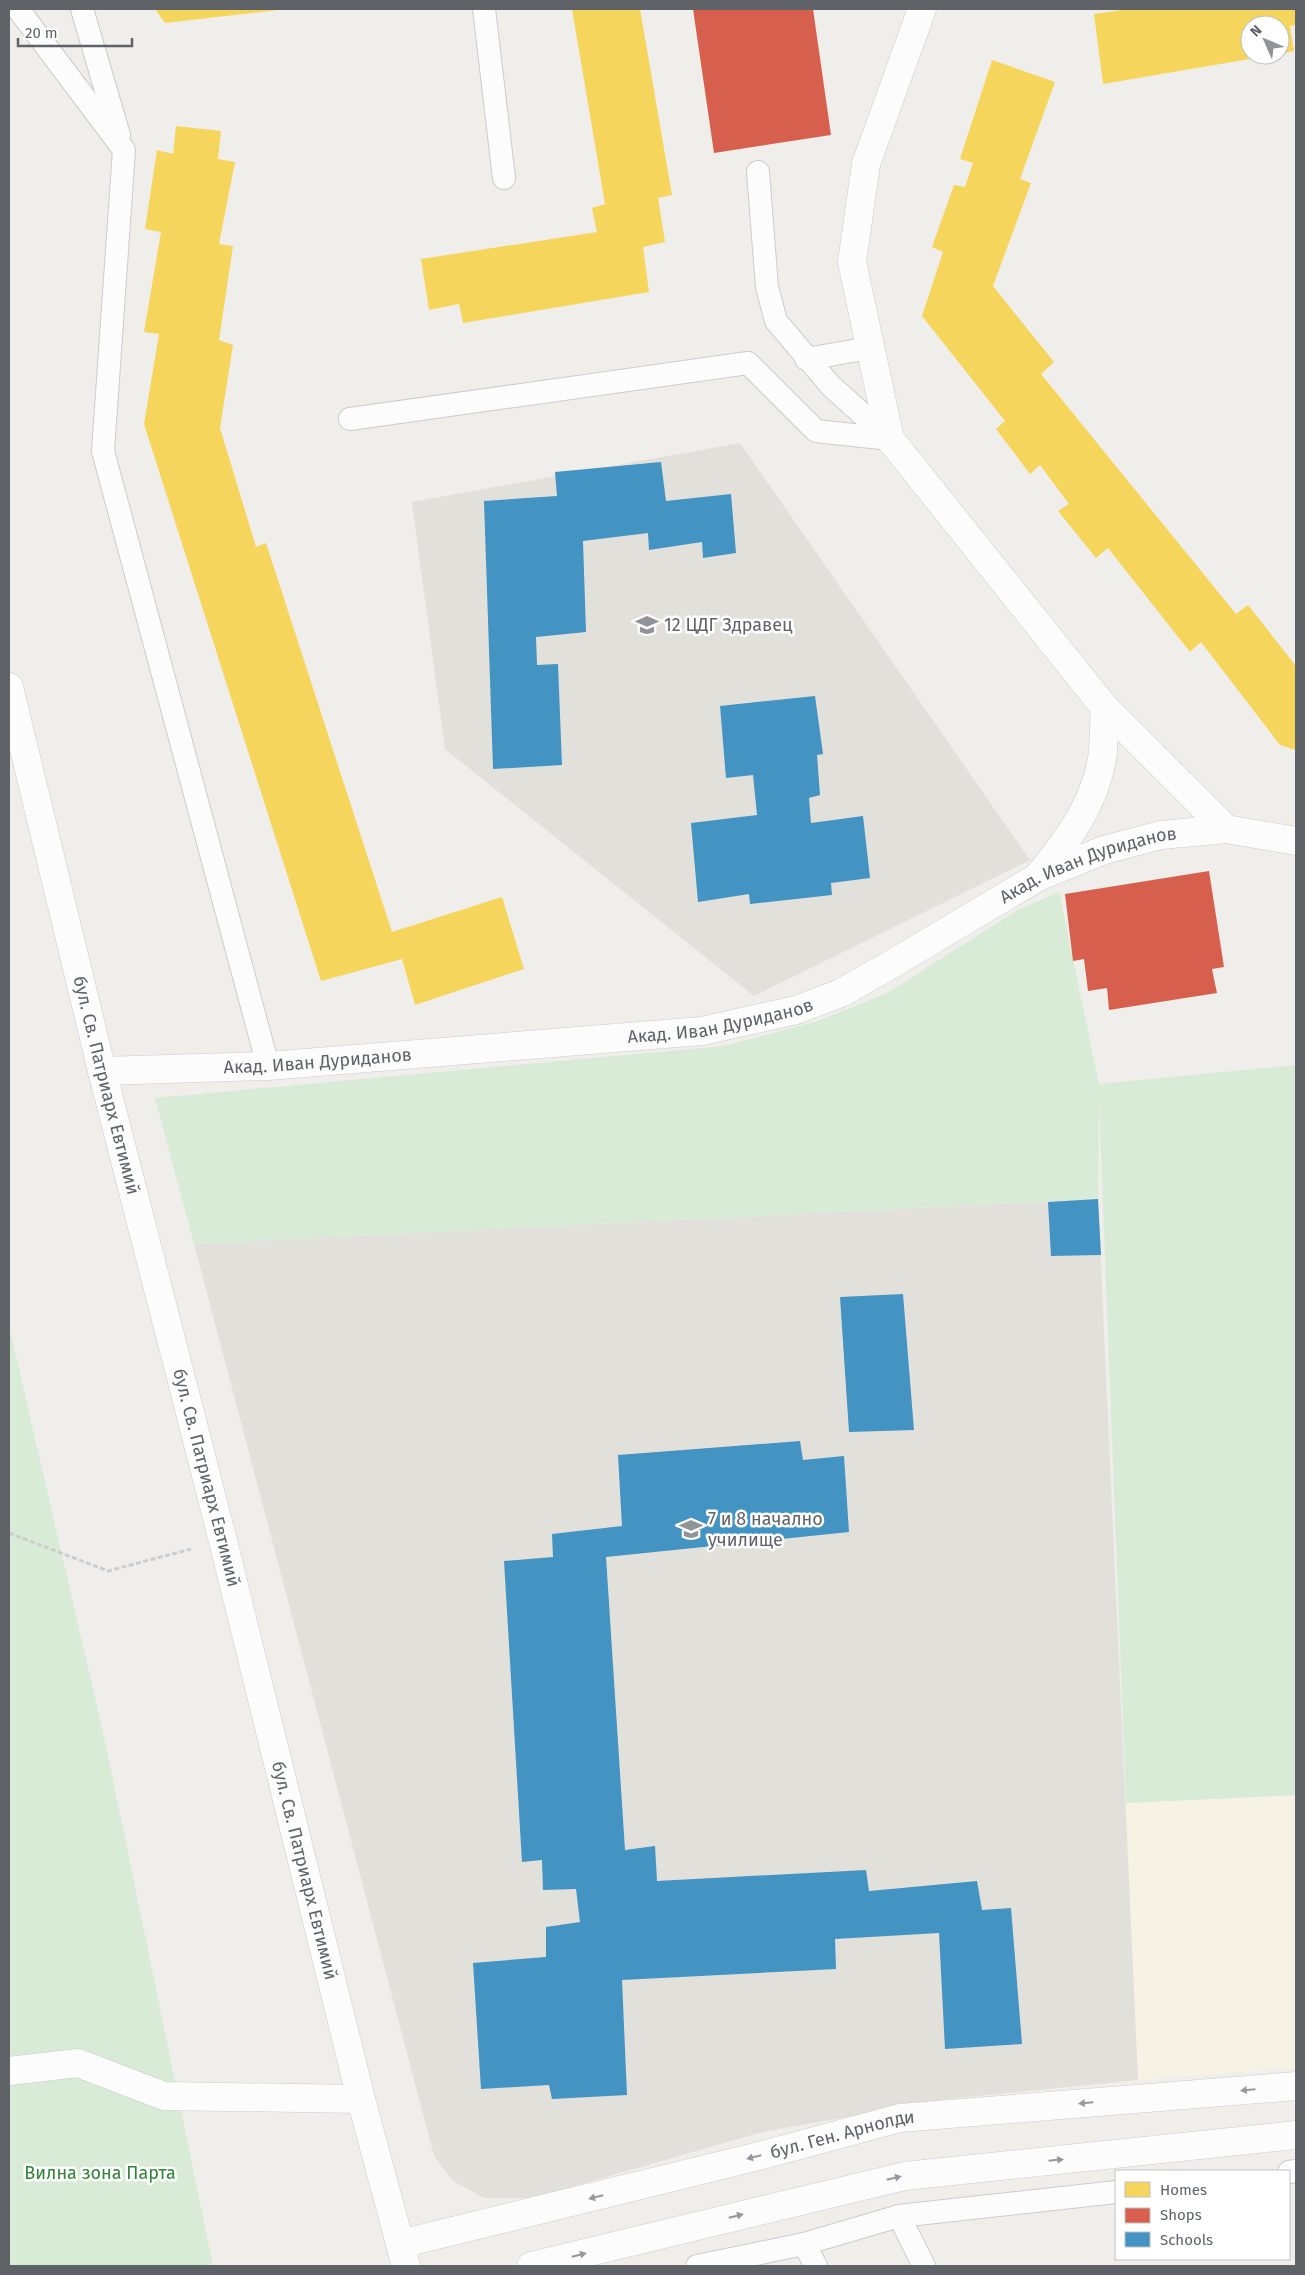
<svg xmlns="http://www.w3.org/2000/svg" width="1305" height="2275" viewBox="0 0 1305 2275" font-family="'Fira Sans',sans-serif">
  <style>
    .commercial { fill: #f7f3e4 }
    .education { fill: #e2e0da }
    .green { fill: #d8ebd6 }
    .homes { fill: #f6d55c }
    .shops { fill: #d6604d }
    .schools { fill: #4393c3 }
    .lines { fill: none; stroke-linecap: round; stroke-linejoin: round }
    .service-casing { stroke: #cbcccc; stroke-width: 24 }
    .minor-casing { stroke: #cbcccc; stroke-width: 29 }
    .path { stroke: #cacfcc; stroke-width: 3; stroke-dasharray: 5 2.5; stroke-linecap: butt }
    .service { stroke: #fdfcfc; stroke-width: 22 }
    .minor { stroke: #fdfcfc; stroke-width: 28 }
    .oneway { fill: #96999c }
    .labels { text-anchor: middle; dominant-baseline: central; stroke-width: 5; stroke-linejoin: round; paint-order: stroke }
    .poi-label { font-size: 18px; fill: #5f6368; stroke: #fff; text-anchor: start }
    .street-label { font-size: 18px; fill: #5f6368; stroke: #fff }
    .park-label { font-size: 18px; fill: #348238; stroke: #fff }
  </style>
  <rect width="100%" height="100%" fill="#efeeea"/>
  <polygon class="commercial" points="1296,1795 1296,2068 1138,2080 1126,1803"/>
  <g class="education">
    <polygon points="740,443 1030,860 754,996 445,749 412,502"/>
    <polygon points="1098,1199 1138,2080 947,2099 762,2132 533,2198 484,2198 453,2181 434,2156 194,1244"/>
  </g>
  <g class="green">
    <polygon points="1059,892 1099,1084 1296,1065 1296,1795 1126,1803 1099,1101 1098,1199 194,1244 155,1098 724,1046 818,1021 887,993 1018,910"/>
    <polygon points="9,1326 105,1741 213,2266 9,2266"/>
  </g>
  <g class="homes">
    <polygon points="155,9 278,9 279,10 165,23"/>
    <polygon points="572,9 640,9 672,195 658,198 665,242 643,247 649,292 463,323 459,304 429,310 421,259 597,232 592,208 605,204"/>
    <polygon points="1130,9 1296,9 1296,25 1290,26 1294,51 1280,54 1280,25 1250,25 1250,55 1267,56 1103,84 1094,14"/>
    <polygon points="992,60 1055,82 1020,179 1031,183 993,286 1054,362 1041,374 1236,614 1248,605 1296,666 1296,750 1280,745 1201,642 1190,652 1108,548 1096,558 1058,511 1069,504 1040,465 1030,474 996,429 1005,421 922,316 943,252 932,247 954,185 965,187 973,163 960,159"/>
    <polygon points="176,126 221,131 218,159 235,162 219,244 233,246 219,340 233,345 220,428 256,547 266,543 392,932 502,897 524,969 415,1005 402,959 321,981 144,424 159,334 144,332 161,232 145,229 157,150 173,154"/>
  </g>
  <g class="shops">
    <polygon points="693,9 813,9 831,135 714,153"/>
    <polygon points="1209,871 1224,967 1212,969 1217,993 1109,1010 1107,988 1088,991 1084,959 1073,961 1065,894"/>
  </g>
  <g class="schools">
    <polygon points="661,462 666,501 731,494 736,553 703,558 702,542 649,550 648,533 583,541 586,632 536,637 537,665 558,664 562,765 493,769 484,501 557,496 555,472"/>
    <polygon points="815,696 823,754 817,755 820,795 809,798 811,823 863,816 870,878 831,883 832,895 750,904 749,894 698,902 691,823 757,815 753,775 726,778 720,706"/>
    <polygon points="1098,1199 1101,1255 1051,1256 1048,1202"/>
    <polygon points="903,1294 914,1430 849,1432 840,1297"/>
    <polygon points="800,1441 803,1460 844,1456 849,1532 606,1557 625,1850 655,1846 657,1881 866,1870 869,1891 977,1881 982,1910 1011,1908 1022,2044 945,2049 939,1933 835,1939 836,1969 622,1980 627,2095 552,2099 549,2085 481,2089 473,1963 546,1957 546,1927 580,1922 576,1889 543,1890 542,1860 522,1862 504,1561 553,1557 552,1534 622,1526 618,1455"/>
  </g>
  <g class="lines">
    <defs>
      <g id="service">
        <polyline points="18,9 124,150 103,451 268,1066"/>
        <polyline points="82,9 119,135"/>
        <polyline points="484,9 504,178"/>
        <polyline points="806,359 870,348"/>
        <polyline points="350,419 748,363 816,431 890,439 831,386 776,321 767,287 758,172"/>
        <polyline points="1289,2172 1296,2171"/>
        <polyline points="899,2216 924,2266"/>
        <polyline points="804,2244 816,2266"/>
        <polyline points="697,2266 804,2244 899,2216 1116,2192"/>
      </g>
      <g id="minor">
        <polyline points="922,9 866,164 852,262 890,439 1105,708 1226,829"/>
        <path id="s1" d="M9,687l93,384 121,470 138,558 45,167"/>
        <path d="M1040,874c30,-36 58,-76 63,-123 1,-14 1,-29 2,-43"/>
        <path id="s2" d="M102,1071l166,-5 434,-35 94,-21 45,-17 51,-29 146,-87 66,-27 57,-15 65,-6 70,12"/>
        <polyline points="9,2071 78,2063 164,2096 361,2099"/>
        <path id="s3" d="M400,2244l359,-88 141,-38 396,-32"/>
        <polyline points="531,2266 905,2176 1296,2135"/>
      </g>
    </defs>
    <use href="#service" class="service-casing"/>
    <use href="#minor" class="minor-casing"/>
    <polyline class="path" points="9,1533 108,1571 191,1549"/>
    <use href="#service" class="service"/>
    <use href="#minor" class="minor"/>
  </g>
  <defs><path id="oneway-solid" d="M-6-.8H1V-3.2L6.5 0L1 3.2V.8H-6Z" transform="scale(1.25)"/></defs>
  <g class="oneway">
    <use href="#oneway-solid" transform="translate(1248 2090) rotate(175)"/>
    <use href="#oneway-solid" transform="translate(1086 2103) rotate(175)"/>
    <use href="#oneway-solid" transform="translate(754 2157) rotate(166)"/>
    <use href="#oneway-solid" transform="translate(1056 2160) rotate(-6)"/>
    <use href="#oneway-solid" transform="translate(894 2178) rotate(-13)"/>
    <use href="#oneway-solid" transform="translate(596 2197) rotate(166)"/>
    <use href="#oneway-solid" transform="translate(736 2216) rotate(-14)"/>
    <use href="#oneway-solid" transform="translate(579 2255) rotate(-14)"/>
  </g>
  <defs>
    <symbol id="school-bare" viewBox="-9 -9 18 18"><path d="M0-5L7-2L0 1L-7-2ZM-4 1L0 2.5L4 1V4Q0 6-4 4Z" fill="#919496" stroke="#fff" stroke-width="2.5" paint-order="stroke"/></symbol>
  </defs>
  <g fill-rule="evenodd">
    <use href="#school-bare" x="631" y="609" width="32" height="32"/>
    <use href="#school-bare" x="675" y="1513" width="32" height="32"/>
  </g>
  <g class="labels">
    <g class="poi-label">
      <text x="664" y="625">12 ЦДГ Здравец</text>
      <text x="708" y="1519">7 и 8 начално<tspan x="708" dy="21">училище</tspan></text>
    </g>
    <g class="street-label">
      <text stroke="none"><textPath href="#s2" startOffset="1026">Акад. Иван Дуриданов</textPath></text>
      <text stroke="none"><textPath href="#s2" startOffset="621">Акад. Иван Дуриданов</textPath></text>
      <text stroke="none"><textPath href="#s2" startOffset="216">Акад. Иван Дуриданов</textPath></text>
      <text stroke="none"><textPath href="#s1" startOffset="410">бул. Св. Патриарх Евтимий</textPath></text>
      <text stroke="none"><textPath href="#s1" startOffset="815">бул. Св. Патриарх Евтимий</textPath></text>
      <text stroke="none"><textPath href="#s1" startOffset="1220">бул. Св. Патриарх Евтимий</textPath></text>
      <text stroke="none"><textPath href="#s3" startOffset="456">бул. Ген. Арнолди</textPath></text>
    </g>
    <g class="park-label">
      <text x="100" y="2173">Вилна зона Парта</text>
    </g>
  </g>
  <rect width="1305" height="2275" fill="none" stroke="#5f6368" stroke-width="20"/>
  <rect x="1115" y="2170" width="175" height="90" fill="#ffffff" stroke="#bfc1c3"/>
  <rect x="1125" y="2182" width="25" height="15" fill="#f6d55c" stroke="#bfc1c3"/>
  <text x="1160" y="2195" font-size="15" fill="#5f6368">Homes</text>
  <rect x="1125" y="2208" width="25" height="15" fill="#d6604d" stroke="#bfc1c3"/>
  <text x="1160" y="2220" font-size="15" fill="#5f6368">Shops</text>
  <rect x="1125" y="2232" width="25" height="15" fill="#4393c3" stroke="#bfc1c3"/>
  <text x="1160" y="2245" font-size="15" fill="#5f6368">Schools</text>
  <g transform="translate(1265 40) rotate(315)"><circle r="24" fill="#ffffff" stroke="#bfc1c3"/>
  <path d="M0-4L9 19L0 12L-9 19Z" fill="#919496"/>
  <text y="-8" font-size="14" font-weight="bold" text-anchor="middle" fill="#5f6368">N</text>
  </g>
  <path d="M18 38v8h114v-8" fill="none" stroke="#5f6368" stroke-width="2.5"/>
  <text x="25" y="38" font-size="15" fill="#5f6368" stroke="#ffffff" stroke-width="4" paint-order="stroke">20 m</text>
</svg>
